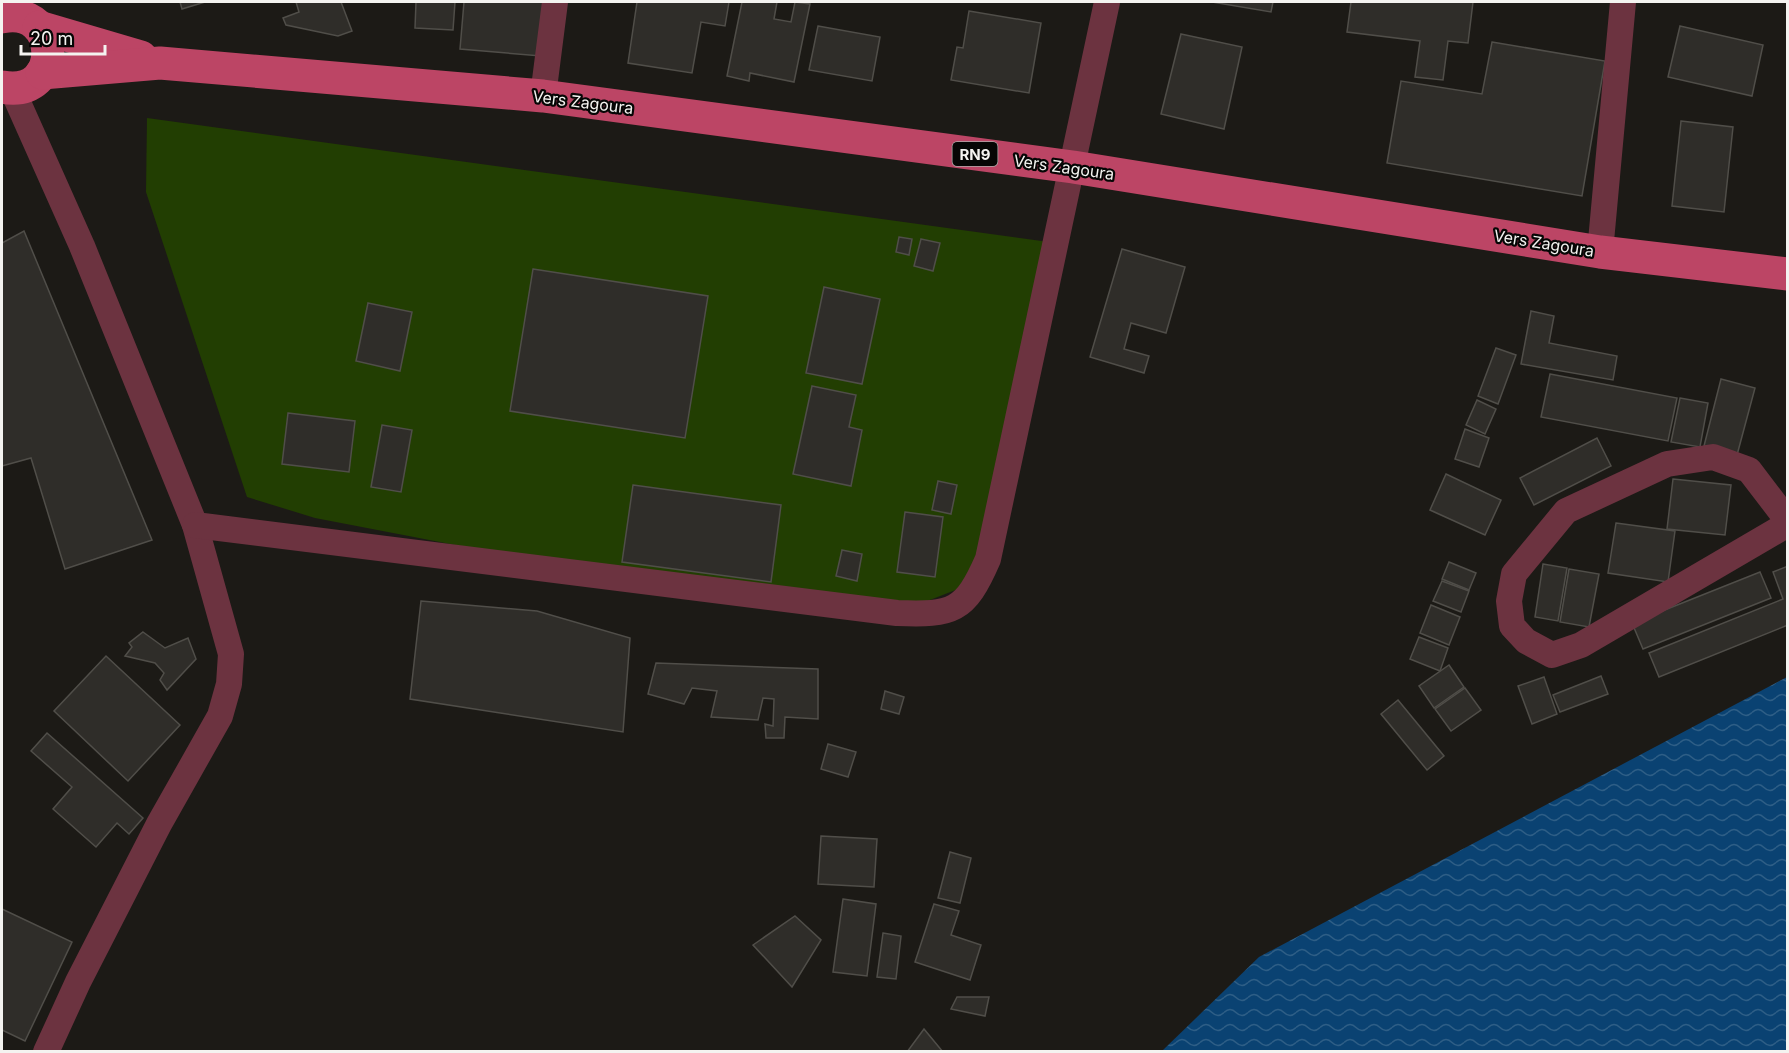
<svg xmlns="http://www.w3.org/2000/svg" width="1789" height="1053" viewBox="0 0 1789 1053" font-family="Inter,sans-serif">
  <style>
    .park { fill: #223e02 }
    .water { fill: url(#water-waves) }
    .building { fill: #2f2d29; stroke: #504e49; stroke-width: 1.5 }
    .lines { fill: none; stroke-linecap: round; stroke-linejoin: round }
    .minor { stroke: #6c3340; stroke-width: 26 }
    .primary { stroke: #bc4565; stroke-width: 33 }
    .labels { text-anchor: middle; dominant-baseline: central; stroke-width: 4.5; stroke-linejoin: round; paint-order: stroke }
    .shield { fill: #060605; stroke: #adacaa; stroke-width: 1.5 }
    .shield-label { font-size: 15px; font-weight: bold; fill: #f4f3f0 }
    .street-label { font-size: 16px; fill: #f4f3f0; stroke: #060605 }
  </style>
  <defs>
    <pattern id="water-waves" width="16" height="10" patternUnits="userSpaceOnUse" patternTransform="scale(1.5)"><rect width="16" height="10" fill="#0a4272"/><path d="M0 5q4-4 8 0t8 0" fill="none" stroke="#2e5e86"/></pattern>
  </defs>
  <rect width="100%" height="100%" fill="#1c1a16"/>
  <path class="park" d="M 147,118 L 1049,242 L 976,582 L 912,607 L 611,575 L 315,518 L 247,497 L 146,192 Z"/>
  <path class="water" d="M 1787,677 L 1787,1051 L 1162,1051 L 1259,957 Z"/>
  <g class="building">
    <path d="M 180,2 L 205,2 L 182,9 Z"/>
    <path d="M 296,2 L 341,2 L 352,31 L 338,36 L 286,25 L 283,18 L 299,12 Z"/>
    <path d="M 416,2 L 455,2 L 453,30 L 415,28 Z"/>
    <path d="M 464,2 L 545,2 L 541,56 L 460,49 Z"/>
    <path d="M 637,2 L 729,2 L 725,26 L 701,22 L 692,73 L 628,63 Z"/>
    <path d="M 742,2 L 777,2 L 774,19 L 791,22 L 795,2 L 810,4 L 794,82 L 750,73 L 749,81 L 727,76 Z"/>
    <path d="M 1212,2 L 1273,2 L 1271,12 Z"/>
    <path d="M 1351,2 L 1473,2 L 1468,43 L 1448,41 L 1443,80 L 1415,77 L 1420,41 L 1347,32 Z"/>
    <path d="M 969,11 L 1041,23 L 1029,93 L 951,80 L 957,47 L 963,48 Z"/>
    <path d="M 818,26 L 880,37 L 872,81 L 809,70 Z"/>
    <path d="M 1680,26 L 1763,45 L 1752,96 L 1668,77 Z"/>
    <path d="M 1181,34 L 1242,47 L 1224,129 L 1161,114 Z"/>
    <path d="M 1492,42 L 1605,61 L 1582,196 L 1387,163 L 1401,81 L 1482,94 Z"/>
    <path d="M 1681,121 L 1733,127 L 1724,212 L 1672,206 Z"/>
    <path d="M 24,231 L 152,540 L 65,569 L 31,458 L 2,466 L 2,243 Z"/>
    <path d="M 899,237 L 912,239 L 909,255 L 896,252 Z"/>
    <path d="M 921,239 L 940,243 L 933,271 L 914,266 Z"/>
    <path d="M 1122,249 L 1185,267 L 1166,333 L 1131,323 L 1124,349 L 1149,356 L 1144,373 L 1090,357 Z"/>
    <path d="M 533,269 L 708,296 L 685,438 L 510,411 Z"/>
    <path d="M 824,287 L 880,299 L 862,384 L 806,373 Z"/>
    <path d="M 368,303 L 412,312 L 400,371 L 356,361 Z"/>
    <path d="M 1531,311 L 1554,316 L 1549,343 L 1617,356 L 1613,380 L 1521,364 Z"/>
    <path d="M 1496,348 L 1516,355 L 1498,404 L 1478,396 Z"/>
    <path d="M 1550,374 L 1677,398 L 1668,441 L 1541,417 Z"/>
    <path d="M 1721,379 L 1755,388 L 1737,455 L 1704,446 Z"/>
    <path d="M 812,386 L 856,395 L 849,427 L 862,430 L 851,486 L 793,474 Z"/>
    <path d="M 1680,398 L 1708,403 L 1700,447 L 1671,442 Z"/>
    <path d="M 1477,400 L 1496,409 L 1485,434 L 1466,425 Z"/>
    <path d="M 288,413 L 355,421 L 349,472 L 282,464 Z"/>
    <path d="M 382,425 L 412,430 L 401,492 L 371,487 Z"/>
    <path d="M 1465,429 L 1489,438 L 1479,467 L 1455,459 Z"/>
    <path d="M 1597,438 L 1611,466 L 1534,505 L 1520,478 Z"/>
    <path d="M 1446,474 L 1501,500 L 1485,535 L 1430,510 Z"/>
    <path d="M 1673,479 L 1731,485 L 1725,535 L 1667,529 Z"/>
    <path d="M 938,481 L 957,485 L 951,514 L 932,510 Z"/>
    <path d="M 633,485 L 781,505 L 771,582 L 622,562 Z"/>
    <path d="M 905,512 L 943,517 L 935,577 L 897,572 Z"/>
    <path d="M 1616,523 L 1675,531 L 1668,582 L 1608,573 Z"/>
    <path d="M 842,550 L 862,554 L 857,581 L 836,576 Z"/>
    <path d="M 1449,562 L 1476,573 L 1469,590 L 1442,579 Z"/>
    <path d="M 1543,564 L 1567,568 L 1558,621 L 1535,617 Z"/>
    <path d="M 1788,566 L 1788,625 L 1659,677 L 1649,653 L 1783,599 L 1773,572 Z"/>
    <path d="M 1569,569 L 1599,574 L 1589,627 L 1560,622 Z"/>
    <path d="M 1760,572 L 1771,598 L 1643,649 L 1632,623 Z"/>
    <path d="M 1442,581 L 1469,591 L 1461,612 L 1433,601 Z"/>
    <path d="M 421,601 L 537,611 L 630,638 L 623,732 L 410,699 Z"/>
    <path d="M 1431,605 L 1460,617 L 1449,645 L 1420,633 Z"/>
    <path d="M 143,632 L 165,648 L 188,638 L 196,659 L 167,690 L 160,680 L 164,673 L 155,663 L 125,656 L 132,647 L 129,643 Z"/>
    <path d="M 1419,637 L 1448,648 L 1440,671 L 1410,659 Z"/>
    <path d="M 106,656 L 180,725 L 128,781 L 54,711 Z"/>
    <path d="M 656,663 L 818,669 L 818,719 L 785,717 L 784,738 L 766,738 L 765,724 L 773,726 L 774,699 L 763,698 L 758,720 L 711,717 L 717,691 L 692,688 L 684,704 L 648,694 Z"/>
    <path d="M 1449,665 L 1464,687 L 1434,708 L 1419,686 Z"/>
    <path d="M 1601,676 L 1608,694 L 1560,712 L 1553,695 Z"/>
    <path d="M 1544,677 L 1557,714 L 1532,724 L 1518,686 Z"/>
    <path d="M 1465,688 L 1481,710 L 1451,731 L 1435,709 Z"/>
    <path d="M 885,691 L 904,697 L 899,714 L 881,709 Z"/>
    <path d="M 1398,700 L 1444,756 L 1427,770 L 1381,714 Z"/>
    <path d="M 47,733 L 143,818 L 129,834 L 117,823 L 96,847 L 53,809 L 72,787 L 31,751 Z"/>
    <path d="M 828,744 L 856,752 L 848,777 L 821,769 Z"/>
    <path d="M 821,836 L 877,839 L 874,887 L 818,884 Z"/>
    <path d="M 950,852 L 971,858 L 960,903 L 938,898 Z"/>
    <path d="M 843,899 L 876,904 L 867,976 L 833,972 Z"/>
    <path d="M 934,904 L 959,911 L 951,935 L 981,945 L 970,980 L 915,962 Z"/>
    <path d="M 2,909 L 72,942 L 25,1041 L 2,1030 Z"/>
    <path d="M 795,916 L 821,940 L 792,987 L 753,945 Z"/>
    <path d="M 883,933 L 901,936 L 896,979 L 877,977 Z"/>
    <path d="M 957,997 L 989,997 L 985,1016 L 951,1009 Z"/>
    <path d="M 924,1029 L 943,1052 L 907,1052 Z"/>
  </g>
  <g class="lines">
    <g class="minor">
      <path d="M 12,89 L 82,246 L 195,525 L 231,654 L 229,684 L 220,716 L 159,824 L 78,982 L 46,1052"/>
      <path d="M 543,96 L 555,2"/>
      <path d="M 1600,252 L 1623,2"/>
      <path d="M 1788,521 L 1749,470 L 1713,457 L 1667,464 L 1566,511 L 1514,574 L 1509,601 L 1512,626 L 1526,641 L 1552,655 L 1581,645 L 1788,524"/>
      <path d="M 195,525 L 897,613 C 953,615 965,612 988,559 L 1107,2"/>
    </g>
    <g class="primary">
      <path d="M 2,17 C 61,4 65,99 2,87"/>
      <path d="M 39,27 L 141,57"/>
      <path d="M 42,73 L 160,63 L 543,96 L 1073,167 L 1600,252 L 1788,274"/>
    </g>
  </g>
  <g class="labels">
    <rect class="shield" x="952.5" y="142" width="45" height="24" rx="4.5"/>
    <g class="shield-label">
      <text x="975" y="154">RN9</text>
    </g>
    <g class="street-label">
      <text transform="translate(583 102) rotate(7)">Vers Zagoura</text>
      <text transform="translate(1064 167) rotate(8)">Vers Zagoura</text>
      <text transform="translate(1544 243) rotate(9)">Vers Zagoura</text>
    </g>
  </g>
  <rect width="1789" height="1053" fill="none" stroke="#f4f3f0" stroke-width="6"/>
  <path d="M21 45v9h84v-9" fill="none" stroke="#f4f3f0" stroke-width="3"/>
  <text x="30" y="45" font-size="18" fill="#f4f3f0" stroke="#060605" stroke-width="4.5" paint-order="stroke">20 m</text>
</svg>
